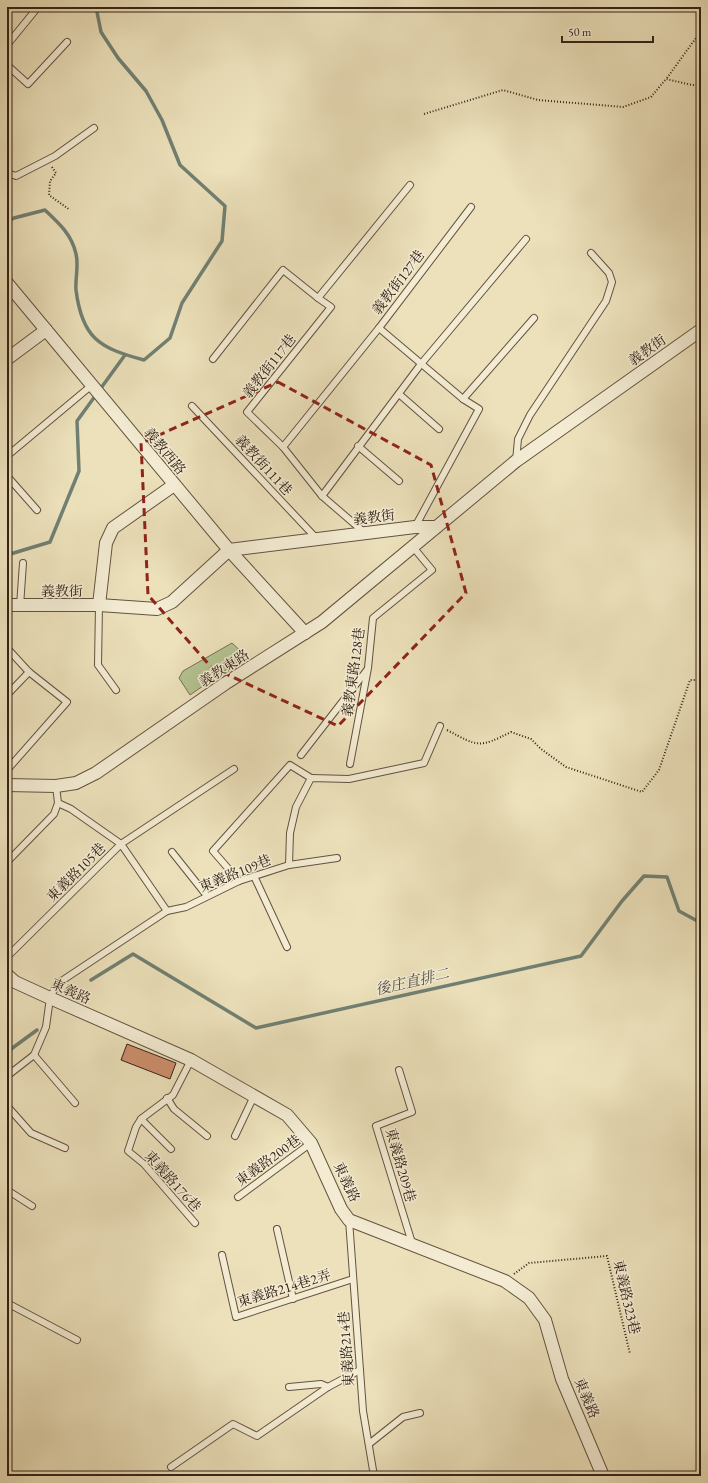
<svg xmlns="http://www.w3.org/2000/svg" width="708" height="1483" viewBox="0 0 708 1483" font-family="'EB Garamond','Noto Serif TC',serif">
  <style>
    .green { fill: #b5c392; stroke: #757254 }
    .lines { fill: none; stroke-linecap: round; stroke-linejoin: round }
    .stream { stroke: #718073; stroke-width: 3.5 }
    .building { fill: #cc8f6c; stroke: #352217 }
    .lane-casing { stroke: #635240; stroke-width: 8 }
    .street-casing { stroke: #635240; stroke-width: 14 }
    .path { stroke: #352217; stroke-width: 2; stroke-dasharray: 1 2; stroke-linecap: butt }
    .lane { stroke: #f3ecd3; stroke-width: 6 }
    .street { stroke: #f3ecd3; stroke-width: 12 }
    .marked { fill: none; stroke: #8f2418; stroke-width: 3; stroke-dasharray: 8 5; stroke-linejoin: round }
    .labels { text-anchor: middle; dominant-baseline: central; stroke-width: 3; stroke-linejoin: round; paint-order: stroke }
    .street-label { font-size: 14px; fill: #352217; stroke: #f3ecd3 }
    .water-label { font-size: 15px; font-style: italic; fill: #535145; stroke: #f3ecd3 }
  </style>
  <rect width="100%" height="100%" fill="#ece1bb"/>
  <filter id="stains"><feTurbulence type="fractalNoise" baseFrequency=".005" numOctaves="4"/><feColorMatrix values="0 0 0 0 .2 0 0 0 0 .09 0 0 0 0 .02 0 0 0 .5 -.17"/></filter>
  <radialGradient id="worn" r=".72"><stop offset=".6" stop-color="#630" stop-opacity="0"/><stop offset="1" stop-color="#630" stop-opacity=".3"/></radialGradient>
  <path class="green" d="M 232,643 L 246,656 L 190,695 L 179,678 L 183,671 Z"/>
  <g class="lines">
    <g class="stream">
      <path d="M 7,222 L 14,218 L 45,210 C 59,223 72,235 76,254 C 79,265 75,279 76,290 C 82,338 99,348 144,360 L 170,338 L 182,303 L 222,241 L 225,206 L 180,165 L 162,120 L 146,91 L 118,58 L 101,32 L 96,7"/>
      <path d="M 7,555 L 50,542 L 79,471 L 77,421 L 125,355"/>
      <path d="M 91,980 L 133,954 L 256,1028 L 581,956 L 622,901 L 644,876 L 667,877 L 679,911 L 701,923"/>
      <path d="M 7,1052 L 37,1030"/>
    </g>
  </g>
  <path class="building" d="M 127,1044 L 176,1063 L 170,1079 L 121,1060 Z"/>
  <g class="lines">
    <g class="lane-casing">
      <g id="lane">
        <path d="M 7,45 L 38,7"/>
        <path d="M 7,65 L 28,84 L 67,42"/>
        <path d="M 7,173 L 16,176 L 55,156 L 94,128"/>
        <path d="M 213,359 L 283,270 L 318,298"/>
        <path d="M 399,394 L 439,429"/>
        <path d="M 463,399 L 534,318"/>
        <path d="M 192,406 L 317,539"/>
        <path d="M 358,446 L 399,481"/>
        <path d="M 283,447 L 247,412 L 331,307 L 318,298 L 410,185"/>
        <path d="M 7,456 L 92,385"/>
        <path d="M 516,461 L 518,439 L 530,415 L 606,301 L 612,282 L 609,273 L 591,253"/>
        <path d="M 7,476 L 37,510"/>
        <path d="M 322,496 L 421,364 L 526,239"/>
        <path d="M 415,527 L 479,409 L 463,399 L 379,328 L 471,207"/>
        <path d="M 365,533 L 322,496 L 283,447 L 379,328"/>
        <path d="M 99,605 L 98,665 L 116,690"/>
        <path d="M 20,606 L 23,563"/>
        <path d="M 7,648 L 29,672 L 67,702 L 7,770"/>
        <path d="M 7,695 L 29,672"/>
        <path d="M 301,755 L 367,670"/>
        <path d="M 350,764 L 368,668 L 373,618 L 432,570 L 413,547"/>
        <path d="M 58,803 L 71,809 L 121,844 L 234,769"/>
        <path d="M 172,852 L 207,896"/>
        <path d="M 7,862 L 54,814 L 58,803 L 56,786"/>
        <path d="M 289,865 L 337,858"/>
        <path d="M 254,876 L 287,947"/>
        <path d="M 239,881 L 213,851 L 290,765 L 311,778"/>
        <path d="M 7,957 L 121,844 L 167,911"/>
        <path d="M 34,1055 L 75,1103"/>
        <path d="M 191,1060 L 173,1095 L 141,1119 L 136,1127 L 128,1151 L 144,1164 L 195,1223"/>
        <path d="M 399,1070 L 412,1112 L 376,1126 L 412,1243"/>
        <path d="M 7,1076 L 34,1055 L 46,1027 L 50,998 L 57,984 L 167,911 L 186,907 L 239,881 L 289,865 L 290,833 L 296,807 L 311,778 L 349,779 L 424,763 L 440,726"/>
        <path d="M 167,1098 L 174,1109 L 207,1136"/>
        <path d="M 7,1106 L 31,1133 L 65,1148"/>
        <path d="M 141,1119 L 171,1149"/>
        <path d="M 235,1136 L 254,1096"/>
        <path d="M 7,1190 L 32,1206"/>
        <path d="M 238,1197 L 311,1143"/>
        <path d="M 349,1220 L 363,1411 L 374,1476"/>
        <path d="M 277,1229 L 293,1299"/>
        <path d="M 222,1255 L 236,1317 L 353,1279"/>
        <path d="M 7,1262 L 8,1262"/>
        <path d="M 7,1303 L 77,1340"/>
        <path d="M 289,1387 L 321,1384 L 328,1387"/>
        <path d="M 369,1444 L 403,1417 L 420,1413"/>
        <path d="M 171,1467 L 233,1424 L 257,1436 L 328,1387 L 360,1370"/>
      </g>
    </g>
    <g class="street-casing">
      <g id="street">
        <path d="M 7,283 L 229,550 L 305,633"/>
        <path d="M 7,359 L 46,330"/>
        <path d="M 7,605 L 99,605 L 157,609 L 172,602 L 229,550 L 415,527 L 436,527"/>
        <path d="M 99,605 L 106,543 L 113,528 L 174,485"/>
        <path d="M 7,785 L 56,786 L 76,783 L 96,773 L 226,683 L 322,622 L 516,461 L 701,330"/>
        <path d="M 7,975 L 15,982 L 50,998 L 191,1060 L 287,1115 L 311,1143 L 341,1209 L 349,1220 L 505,1281 L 529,1298 L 545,1320 L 562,1379 L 603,1476"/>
      </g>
    </g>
    <g class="path">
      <path d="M 667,78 L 701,31"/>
      <path d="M 424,114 L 503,90 L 538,100 L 623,107 L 651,97 L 666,79 L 692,85 L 701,85"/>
      <path d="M 52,167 L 56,173 L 50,181 L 49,195 L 70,210"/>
      <path d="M 447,730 C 479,747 479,748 511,732 L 531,739 L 541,749 L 566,767 L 642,792 L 659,770 L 690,680 L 701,680"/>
      <path d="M 514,1274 L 529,1263 L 607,1256 L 630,1354"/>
      <path d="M 614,1473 L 629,1476"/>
    </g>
    <use href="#lane" class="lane"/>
    <use href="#street" class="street"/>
  </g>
  <path class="marked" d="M 278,382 L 431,465 L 466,593 L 338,726 L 211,667 L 148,595 L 141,443 Z"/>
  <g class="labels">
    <g class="street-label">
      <text transform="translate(398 282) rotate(-53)">義教街127巷</text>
      <text transform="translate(647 350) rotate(-35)">義教街</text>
      <text transform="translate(269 366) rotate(-52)">義教街117巷</text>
      <text transform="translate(165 451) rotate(50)">義教西路</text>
      <text transform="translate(264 465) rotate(47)">義教街111巷</text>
      <text transform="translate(374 517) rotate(-7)">義教街</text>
      <text transform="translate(62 591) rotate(-1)">義教街</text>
      <text transform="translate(224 668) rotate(-33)">義教東路</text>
      <text transform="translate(353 672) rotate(-82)">義教東路128巷</text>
      <text transform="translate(76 872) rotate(-45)">東義路105巷</text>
      <text transform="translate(235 873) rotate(-22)">東義路109巷</text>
      <text transform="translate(71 991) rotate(24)">東義路</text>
      <text transform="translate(268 1160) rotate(-36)">東義路200巷</text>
      <text transform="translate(401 1165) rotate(74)">東義路209巷</text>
      <text transform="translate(173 1181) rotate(48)">東義路176巷</text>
      <text transform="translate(347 1182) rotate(65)">東義路</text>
      <text transform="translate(284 1288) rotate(-17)">東義路214巷2弄</text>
      <text transform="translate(627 1297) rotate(77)">東義路323巷</text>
      <text transform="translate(346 1349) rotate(-94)">東義路214巷</text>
      <text transform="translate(587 1398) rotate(67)">東義路</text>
    </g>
    <g class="water-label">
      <text transform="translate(412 981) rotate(-13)">後庄直排二</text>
    </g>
  </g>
  <rect width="708" height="1483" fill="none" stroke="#ece1bb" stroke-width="24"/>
  <rect x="8" y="8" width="692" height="1467" fill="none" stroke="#352217" stroke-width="2"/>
  <rect x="12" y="12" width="684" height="1459" fill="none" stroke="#352217"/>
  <path d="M562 36v6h91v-6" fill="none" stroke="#352217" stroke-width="2"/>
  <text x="568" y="36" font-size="12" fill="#352217" stroke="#f3ecd3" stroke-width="3" paint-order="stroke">50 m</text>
  <rect width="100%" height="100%" filter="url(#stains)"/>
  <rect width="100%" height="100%" fill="url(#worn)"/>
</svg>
